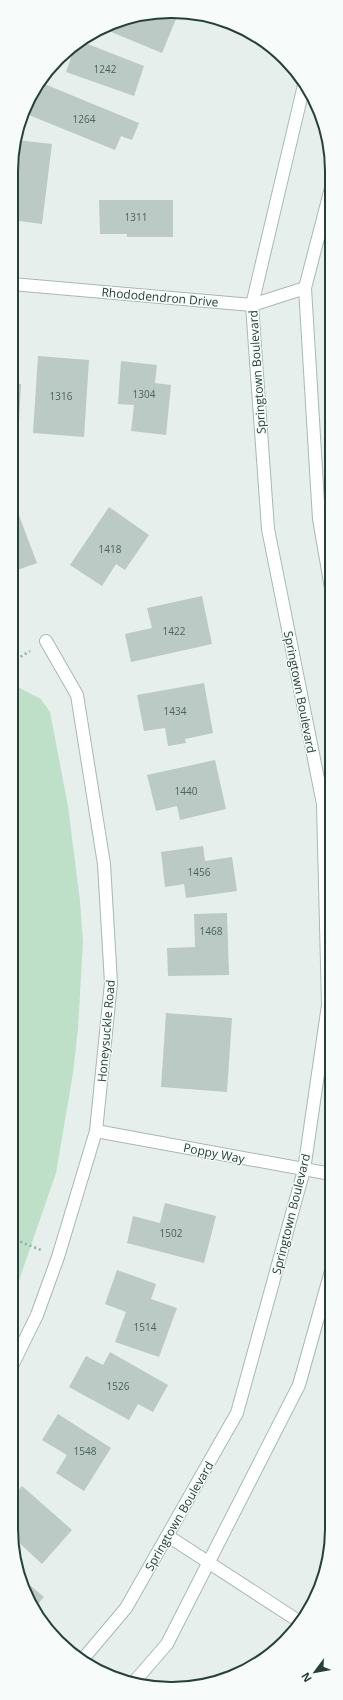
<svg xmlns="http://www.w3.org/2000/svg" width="343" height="1700" viewBox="0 0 343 1700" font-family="'Open Sans',sans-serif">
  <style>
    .green { fill: #bfe0c8 }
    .building { fill: #bbcac4 }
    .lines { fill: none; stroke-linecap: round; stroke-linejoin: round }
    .lane-casing { stroke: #a8b8b2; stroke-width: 14 }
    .street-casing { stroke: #a8b8b2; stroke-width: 14 }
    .secondary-casing { stroke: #a4bbb3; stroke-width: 14 }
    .path { stroke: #86b3a5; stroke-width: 2.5; stroke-dasharray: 2 3; stroke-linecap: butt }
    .lane { stroke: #fff; stroke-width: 12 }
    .street { stroke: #fff; stroke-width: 12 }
    .secondary { stroke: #fff; stroke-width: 12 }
    .labels { text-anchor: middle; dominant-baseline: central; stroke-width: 3; stroke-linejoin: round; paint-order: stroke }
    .number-label { font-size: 10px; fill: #4a645c }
    .street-label { font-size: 12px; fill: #24423a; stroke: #f7fbf9 }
    .rim { fill: none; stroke: #24423a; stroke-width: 2 }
  </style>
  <rect width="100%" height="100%" fill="#e6efeb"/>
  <path class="green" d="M 12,680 L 18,687 L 41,699 L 50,712 L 68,806 L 80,901 L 83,942 L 78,1029 L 73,1073 L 56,1173 L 15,1292 L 11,1291 Z"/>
  <g class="building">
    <path d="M 164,14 L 176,19 L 162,53 L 104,29 L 130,17 Z"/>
    <path d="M 80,41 L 144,66 L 134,96 L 66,72 L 76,43 Z"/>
    <path d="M 42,83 L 139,123 L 132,140 L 121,136 L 115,150 L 29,115 Z"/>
    <path d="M 17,140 L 52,144 L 42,224 L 12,220 L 12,179 Z"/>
    <path d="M 99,200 L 173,200 L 173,237 L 127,237 L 127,234 L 100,234 Z"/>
    <path d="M 38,356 L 89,360 L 84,437 L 33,433 Z"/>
    <path d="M 121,361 L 157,365 L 155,383 L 171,385 L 166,435 L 131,431 L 134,405 L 118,404 Z"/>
    <path d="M 12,383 L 21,384 L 19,421 L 12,420 Z"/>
    <path d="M 12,497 L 37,563 L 12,572 Z"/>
    <path d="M 109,507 L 149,535 L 125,570 L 116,564 L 102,586 L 70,565 Z"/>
    <path d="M 202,596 L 212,644 L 131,662 L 125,634 L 152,628 L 147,608 Z"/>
    <path d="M 204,683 L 213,733 L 185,739 L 186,743 L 168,746 L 165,728 L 144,731 L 137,695 Z"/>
    <path d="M 215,760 L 226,809 L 180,820 L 177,806 L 156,811 L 147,775 Z"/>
    <path d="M 203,846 L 205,861 L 232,857 L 237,891 L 186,898 L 184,884 L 165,887 L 161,852 Z"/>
    <path d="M 227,913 L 229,975 L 168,976 L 167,948 L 195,947 L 194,914 Z"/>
    <path d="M 166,1013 L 232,1018 L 227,1092 L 161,1087 Z"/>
    <path d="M 165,1203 L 216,1216 L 204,1263 L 127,1243 L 133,1216 L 160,1223 Z"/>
    <path d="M 117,1270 L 156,1284 L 151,1299 L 177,1308 L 159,1357 L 115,1342 L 126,1312 L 105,1304 Z"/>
    <path d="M 110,1352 L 168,1385 L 153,1412 L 138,1404 L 129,1420 L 69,1387 L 86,1356 L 103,1365 Z"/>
    <path d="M 58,1414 L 111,1448 L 84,1491 L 56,1473 L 67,1455 L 42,1440 Z"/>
    <path d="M 22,1486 L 72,1530 L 42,1564 L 13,1537 L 11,1528 L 11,1498 Z"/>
    <path d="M 21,1578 L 44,1597 L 35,1607 L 23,1590 Z"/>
  </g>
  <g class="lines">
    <g class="lane-casing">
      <path id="lane" d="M 168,1536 L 300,1622"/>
    </g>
    <g class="street-casing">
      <g id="street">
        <path d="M 12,284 L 252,305 L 305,288"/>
        <path d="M 96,1131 L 331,1174"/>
        <path d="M 11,1368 L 37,1315 L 58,1257 L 96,1131 L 111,983 L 104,864 L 77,695 L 46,641"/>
      </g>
    </g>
    <g class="secondary-casing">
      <g id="secondary">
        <path d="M 331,588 L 319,519 L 305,288 L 332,184"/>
        <path d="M 83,1659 L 126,1608 L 237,1413 L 304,1170 L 328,1005 L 323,804 L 268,529 L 252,305 L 304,85"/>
        <path d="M 134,1682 L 167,1644 L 299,1385 L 331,1271"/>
      </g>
    </g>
    <g class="path">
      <path d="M 12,662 L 30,651"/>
      <path d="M 11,1238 L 41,1250"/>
    </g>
    <use href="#lane" class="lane"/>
    <use href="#street" class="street"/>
    <use href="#secondary" class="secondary"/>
  </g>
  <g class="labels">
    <g class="number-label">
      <text x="105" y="69">1242</text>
      <text x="84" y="119">1264</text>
      <text x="136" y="217">1311</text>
      <text x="144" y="394">1304</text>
      <text x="61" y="396">1316</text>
      <text x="110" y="549">1418</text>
      <text x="174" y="631">1422</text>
      <text x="175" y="711">1434</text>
      <text x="186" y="791">1440</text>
      <text x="199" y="872">1456</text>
      <text x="211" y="931">1468</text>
      <text x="171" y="1233">1502</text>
      <text x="145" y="1327">1514</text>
      <text x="118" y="1386">1526</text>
      <text x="85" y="1451">1548</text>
    </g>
    <g class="street-label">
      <text transform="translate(160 297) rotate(5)">Rhododendron Drive</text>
      <text transform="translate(257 372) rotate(-94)">Springtown Boulevard</text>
      <text transform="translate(300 692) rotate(79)">Springtown Boulevard</text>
      <text transform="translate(106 1031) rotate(-85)">Honeysuckle Road</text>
      <text transform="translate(214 1153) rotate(11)">Poppy Way</text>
      <text transform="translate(291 1214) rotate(-76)">Springtown Boulevard</text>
      <text transform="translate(179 1516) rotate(-60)">Springtown Boulevard</text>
    </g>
  </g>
  <path d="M0 0H343V1700H0ZM171 18H172A153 153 0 0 1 325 171V1529A153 153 0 0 1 172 1682H171A153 153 0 0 1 18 1529V171A153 153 0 0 1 171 18Z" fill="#f7fbf9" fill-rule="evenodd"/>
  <path class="rim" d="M171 18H172A153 153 0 0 1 325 171V1529A153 153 0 0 1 172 1682H171A153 153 0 0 1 18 1529V171A153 153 0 0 1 171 18Z"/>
  <g transform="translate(315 1672) rotate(238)" stroke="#f7fbf9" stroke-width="3" paint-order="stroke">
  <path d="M0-3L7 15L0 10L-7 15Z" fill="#24423a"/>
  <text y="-6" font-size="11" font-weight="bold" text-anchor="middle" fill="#24423a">N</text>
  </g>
</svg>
